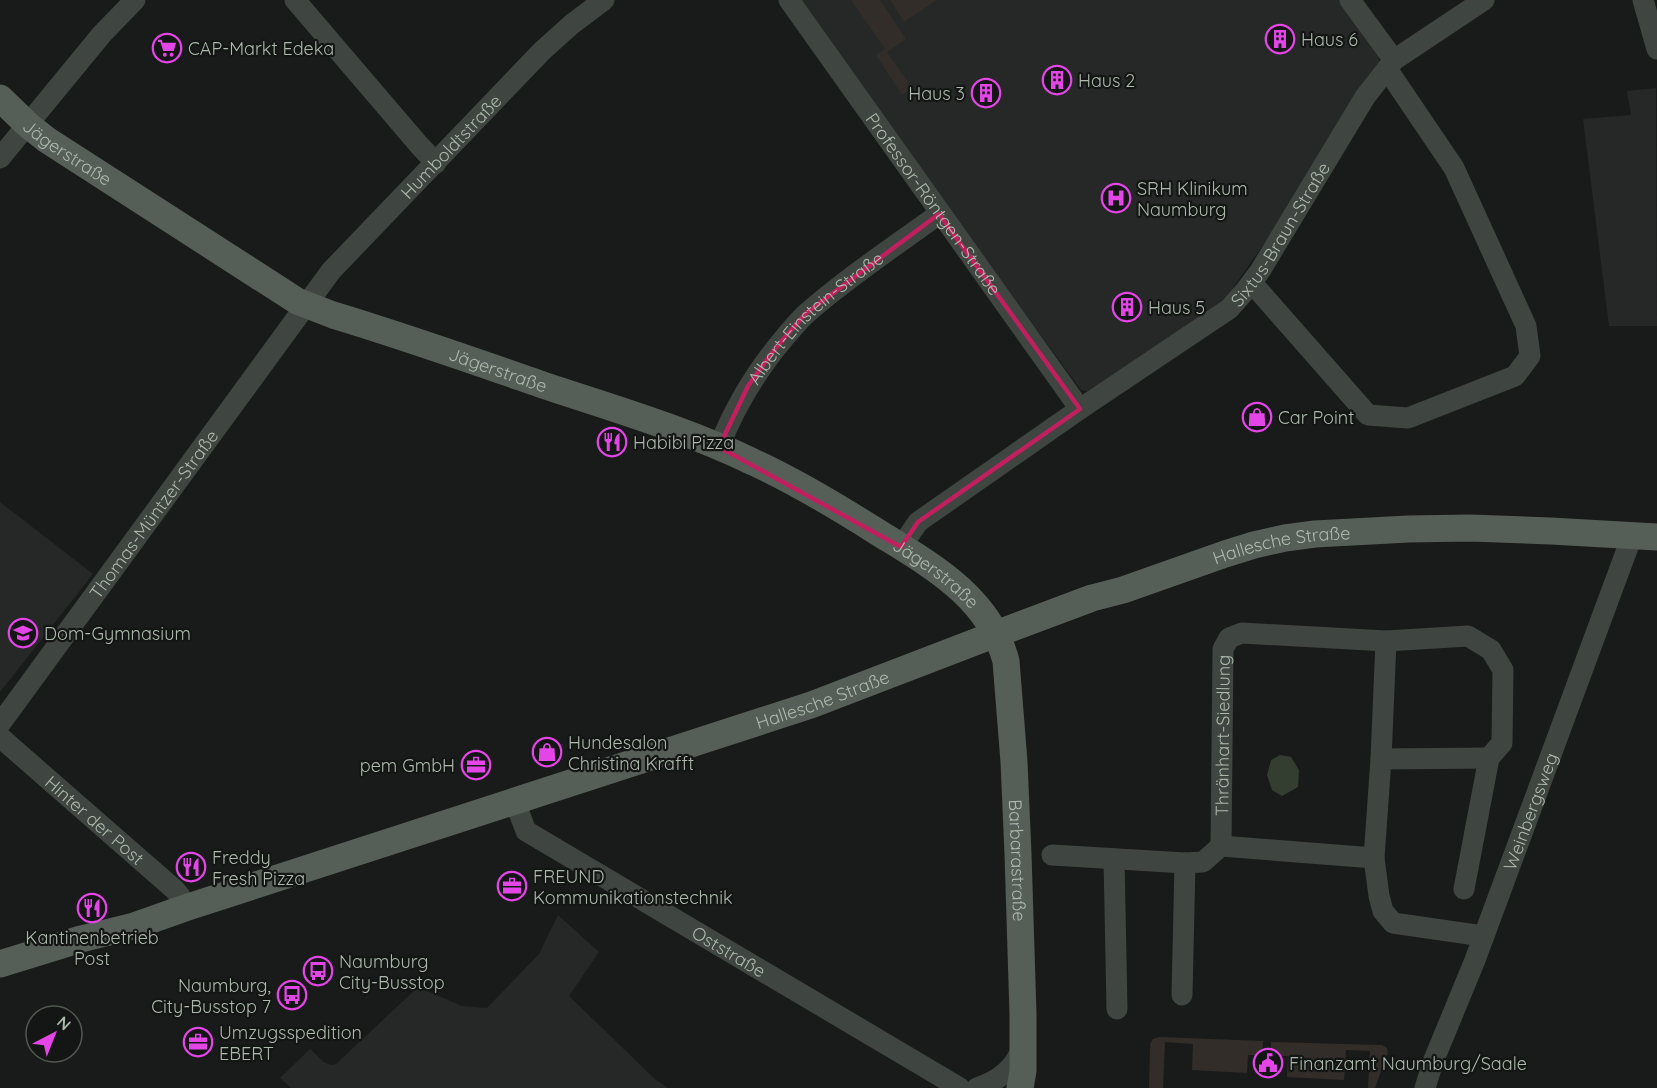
<svg xmlns="http://www.w3.org/2000/svg" width="1657" height="1088" viewBox="0 0 1657 1088" font-family="Quicksand,sans-serif">
  <style>
    .built { fill: #252826 }
    .green { fill: #322d29 }
    .water { fill: #333e30 }
    .lines { fill: none; stroke-linecap: round; stroke-linejoin: round }
    .minor { stroke: #3f4540; stroke-width: 21 }
    .major { stroke: #565f57; stroke-width: 27 }
    .marked { fill: none; stroke: #c1205f; stroke-width: 4.5; stroke-linejoin: round }
    .labels { text-anchor: middle; dominant-baseline: central; stroke-width: 4.5; stroke-linejoin: round; paint-order: stroke }
    .poi-label { font-size: 18px; fill: #acbaac; stroke: #141615; text-anchor: start }
    .street-label { font-size: 18px; fill: #acbaac; stroke: #141615 }
  </style>
  <rect width="100%" height="100%" fill="#191b1a"/>
  <g class="built">
    <path d="M 799,0 L 1343,0 L 1379,51 L 1379,66 L 1279,222 L 1231,291 L 1217,306 L 1091,392 L 1081,390 L 942,200 Z"/>
    <path d="M 1656,88 L 1657,326 L 1609,326 L 1583,119 L 1631,115 L 1627,91 Z"/>
    <path d="M 0,502 L 93,574 L 0,692 Z"/>
    <path d="M 558,915 L 599,952 L 569,996 L 655,1079 L 668,1088 L 291,1088 L 280,1078 L 310,1049 L 325,1063 L 332,1065 L 337,1063 L 418,987 L 462,1006 L 487,1008 L 539,954 Z"/>
  </g>
  <g class="green">
    <path d="M 851,0 L 880,0 L 906,39 L 887,52 L 912,88 L 902,95 L 876,55 L 885,49 Z"/>
    <path d="M 890,0 L 937,0 L 904,22 Z"/>
    <path d="M 1159,1037 L 1263,1041 L 1262,1055 L 1248,1055 L 1247,1073 L 1192,1070 L 1193,1044 L 1165,1042 L 1163,1088 L 1149,1088 L 1150,1044 L 1153,1039 Z"/>
    <path d="M 1271,1042 L 1382,1045 L 1387,1048 L 1388,1052 L 1375,1088 L 1368,1088 L 1370,1051 L 1346,1050 L 1344,1080 L 1287,1077 L 1288,1056 L 1271,1056 Z"/>
  </g>
  <path class="water" d="M 1280,755 L 1291,757 L 1299,770 L 1298,787 L 1282,796 L 1272,790 L 1267,775 L 1271,760 Z"/>
  <g class="lines">
    <g class="minor">
      <path d="M 295,0 L 419,145 L 436,163"/>
      <path id="s1" d="M 789,0 L 1080,409"/>
      <path d="M 1350,0 L 1394,60"/>
      <path d="M 1643,0 L 1657,49"/>
      <path d="M 0,158 L 102,34 L 135,0"/>
      <path d="M 1252,283 L 1368,415 L 1408,418 L 1515,376 L 1530,356 L 1526,326 L 1454,168 L 1387,69"/>
      <path id="s2" d="M 719,447 C 735,406 757,370 785,337 C 792,329 799,320 807,313 C 848,277 895,246 939,214"/>
      <path id="s3" d="M 901,547 L 918,522 L 1080,409 L 1229,309 L 1245,291 L 1260,271 L 1365,97 L 1394,60 L 1484,0"/>
      <path id="s4" d="M 0,724 L 331,271 L 542,51 L 572,24 L 604,0"/>
      <path id="s5" d="M 0,737 L 175,890 L 180,896 L 185,908"/>
      <path d="M 1381,759 L 1386,641"/>
      <path id="s6" d="M 515,802 L 526,831 L 960,1088"/>
      <path d="M 1221,846 L 1374,858 L 1381,759 L 1489,758"/>
      <path id="s7" d="M 1052,855 L 1185,863 L 1203,862 L 1221,846 L 1223,649 L 1229,638 L 1242,633 L 1386,641 L 1468,636 L 1491,650 L 1503,670 L 1502,743 L 1489,758 L 1464,889"/>
      <path d="M 1374,858 L 1379,896 L 1383,911 L 1393,923 L 1483,936"/>
      <path d="M 1114,859 L 1117,1009"/>
      <path d="M 1182,995 L 1185,863"/>
      <path d="M 977,1088 C 1000,1080 1014,1069 1023,1046"/>
      <path id="s8" d="M 1425,1088 L 1433,1062 L 1475,960 L 1632,536"/>
    </g>
    <g class="major">
      <path id="s9" d="M 0,98 L 28,125 L 47,140 L 297,301 L 333,315 C 403,336 471,360 540,384 C 611,408 685,429 753,462 C 797,482 838,507 879,533 C 932,566 989,597 1006,661 L 1014,762 L 1018,854 L 1023,1014 L 1023,1071 L 1020,1088"/>
      <path id="s10" d="M 0,964 L 81,939 L 134,926 L 185,908 L 811,705 L 996,634 L 1092,598 L 1123,590 L 1225,554 L 1254,545 L 1285,538 L 1315,534 L 1408,529 L 1470,528 L 1551,531 L 1657,537"/>
    </g>
  </g>
  <path class="marked" d="M 939,214 L 1080,409 L 918,522 L 901,547 L 719,447 L 748,386 L 774,350 L 805,314 Z"/>
  <defs>
    <g id="building-ring" transform="scale(1.5)"><circle r="9.5" fill="#141615" stroke="#e445e7" stroke-width="1.5"/><path d="M-4-6H4V6H1V3H-1V6H-4ZM-2.5-4.3h1.7v1.8h-1.7ZM.8-4.3h1.7v1.8H.8ZM-2.5-1h1.7V.8h-1.7ZM.8-1h1.7V.8H.8Z" fill="#e445e7"/></g>
    <g id="supermarket-ring" transform="scale(1.5)"><circle r="9.5" fill="#141615" stroke="#e445e7" stroke-width="1.5"/><path d="M-6-5.5h2.5l.6 2H6L4.5 2H-2.5L-4.4-4H-6ZM-1.5 3.2a1.3 1.3 0 1 0 .1 0ZM3 3.2a1.3 1.3 0 1 0 .1 0Z" fill="#e445e7"/></g>
    <g id="hospital-ring" transform="scale(1.5)"><circle r="9.5" fill="#141615" stroke="#e445e7" stroke-width="1.5"/><path d="M-5-5h3v3.5h4V-5h3V5h-3V1.5h-4V5h-3Z" fill="#e445e7"/></g>
    <g id="shop-ring" transform="scale(1.5)"><circle r="9.5" fill="#141615" stroke="#e445e7" stroke-width="1.5"/><path d="M-5-2.5h2.3a2.7 3.5 0 0 1 5.4 0H5L5.5 6h-11ZM-1.5-2.5h3a1.5 2.3 0 0 0-3 0Z" fill="#e445e7"/></g>
    <g id="restaurant-ring" transform="scale(1.5)"><circle r="9.5" fill="#141615" stroke="#e445e7" stroke-width="1.5"/><path d="M-5-6h1v4h1v-4h1v4h1v-4h1v5L-1.5 .5V6h-2V.5L-5-1ZM5-6V6H3V1.5H1.5Q1.5-4 5-6Z" fill="#e445e7"/></g>
    <g id="school-ring" transform="scale(1.5)"><circle r="9.5" fill="#141615" stroke="#e445e7" stroke-width="1.5"/><path d="M0-5L7-2L0 1L-7-2ZM-4 1L0 2.5L4 1V4Q0 6-4 4Z" fill="#e445e7"/></g>
    <g id="office-ring" transform="scale(1.5)"><circle r="9.5" fill="#141615" stroke="#e445e7" stroke-width="1.5"/><path d="M-6-3h4V-5.5h4V-3h4V5H-6ZM-1-4.5V-3h2v-1.5ZM-6 0V1H6V0Z" fill="#e445e7"/></g>
    <g id="bus-ring" transform="scale(1.5)"><circle r="9.5" fill="#141615" stroke="#e445e7" stroke-width="1.5"/><path d="M-5-6H5V4H4V6H2V4H-2V6H-4V4H-5ZM-3.5-4V0h7V-4ZM-3.5 1.2v1.5H-2V1.2ZM2 1.2v1.5H3.5V1.2Z" fill="#e445e7"/></g>
    <g id="civic-ring" transform="scale(1.5)"><circle r="9.5" fill="#141615" stroke="#e445e7" stroke-width="1.5"/><path d="M-.6-6.5H3V-4.5H.6V-3L4-1V1h2V6H-6V1h2V-1L-.6-3ZM-1.2 2.5V6h2.4V2.5Z" fill="#e445e7"/></g>
  </defs>
  <g fill-rule="evenodd">
    <use href="#building-ring" x="1280" y="39"/>
    <use href="#supermarket-ring" x="167" y="48"/>
    <use href="#building-ring" x="1057" y="80"/>
    <use href="#building-ring" x="986" y="93"/>
    <use href="#hospital-ring" x="1116" y="198"/>
    <use href="#building-ring" x="1127" y="307"/>
    <use href="#shop-ring" x="1257" y="417"/>
    <use href="#restaurant-ring" x="612" y="442"/>
    <use href="#school-ring" x="23" y="633"/>
    <use href="#shop-ring" x="547" y="752"/>
    <use href="#office-ring" x="476" y="765"/>
    <use href="#restaurant-ring" x="191" y="867"/>
    <use href="#office-ring" x="512" y="886"/>
    <use href="#restaurant-ring" x="92" y="908"/>
    <use href="#bus-ring" x="318" y="971"/>
    <use href="#bus-ring" x="292" y="995"/>
    <use href="#office-ring" x="198" y="1042"/>
    <use href="#civic-ring" x="1268" y="1063"/>
  </g>
  <g class="labels">
    <g class="poi-label">
      <text x="1301" y="39">Haus 6</text>
      <text x="188" y="48">CAP-Markt Edeka</text>
      <text x="1078" y="80">Haus 2</text>
      <text x="965" y="93" text-anchor="end">Haus 3</text>
      <text x="1137" y="188">SRH Klinikum<tspan x="1137" dy="21">Naumburg</tspan></text>
      <text x="1148" y="307">Haus 5</text>
      <text x="1278" y="417">Car Point</text>
      <text x="633" y="442">Habibi Pizza</text>
      <text x="44" y="633">Dom-Gymnasium</text>
      <text x="568" y="742">Hundesalon<tspan x="568" dy="21">Christina Krafft</tspan></text>
      <text x="455" y="765" text-anchor="end">pem GmbH</text>
      <text x="212" y="857">Freddy<tspan x="212" dy="21">Fresh Pizza</tspan></text>
      <text x="533" y="876">FREUND<tspan x="533" dy="21">Kommunikationstechnik</tspan></text>
      <text x="92" y="937" text-anchor="middle">Kantinenbetrieb<tspan x="92" dy="21">Post</tspan></text>
      <text x="339" y="961">Naumburg<tspan x="339" dy="21">City-Busstop</tspan></text>
      <text x="271" y="985" text-anchor="end">Naumburg,<tspan x="271" dy="21">City-Busstop 7</tspan></text>
      <text x="219" y="1032">Umzugsspedition<tspan x="219" dy="21">EBERT</tspan></text>
      <text x="1289" y="1063">Finanzamt Naumburg/Saale</text>
    </g>
    <g class="street-label">
      <text stroke="none"><textPath href="#s4" startOffset="734">Humboldtstraße</textPath></text>
      <text stroke="none"><textPath href="#s9" startOffset="87">Jägerstraße</textPath></text>
      <text stroke="none"><textPath href="#s1" startOffset="250">Professor-Röntgen-Straße</textPath></text>
      <text stroke="none"><textPath href="#s3" startOffset="498">Sixtus-Braun-Straße</textPath></text>
      <text stroke="none"><textPath href="#s2" startOffset="164">Albert-Einstein-Straße</textPath></text>
      <text stroke="none"><textPath href="#s9" startOffset="573">Jägerstraße</textPath></text>
      <text stroke="none"><textPath href="#s4" startOffset="260">Thomas-Müntzer-Straße</textPath></text>
      <text stroke="none"><textPath href="#s10" startOffset="1350">Hallesche Straße</textPath></text>
      <text stroke="none"><textPath href="#s9" startOffset="1059">Jägerstraße</textPath></text>
      <text stroke="none"><textPath href="#s10" startOffset="864">Hallesche Straße</textPath></text>
      <text stroke="none"><textPath href="#s7" startOffset="286">Thränhart-Siedlung</textPath></text>
      <text stroke="none"><textPath href="#s8" startOffset="296">Weinbergsweg</textPath></text>
      <text stroke="none"><textPath href="#s5" startOffset="126">Hinter der Post</textPath></text>
      <text stroke="none"><textPath href="#s9" startOffset="1374">Barbarastraße</textPath></text>
      <text stroke="none"><textPath href="#s6" startOffset="267">Oststraße</textPath></text>
    </g>
  </g>
  <g transform="translate(54 1034) rotate(42)"><circle r="28" fill="#141615" stroke="#515851" stroke-width="1.5"/>
  <path d="M0-4.5L10 22L0 15L-10 22Z" fill="#e445e7"/>
  <text y="-9" font-size="16" font-weight="bold" text-anchor="middle" fill="#acbaac">N</text>
  </g>
</svg>
